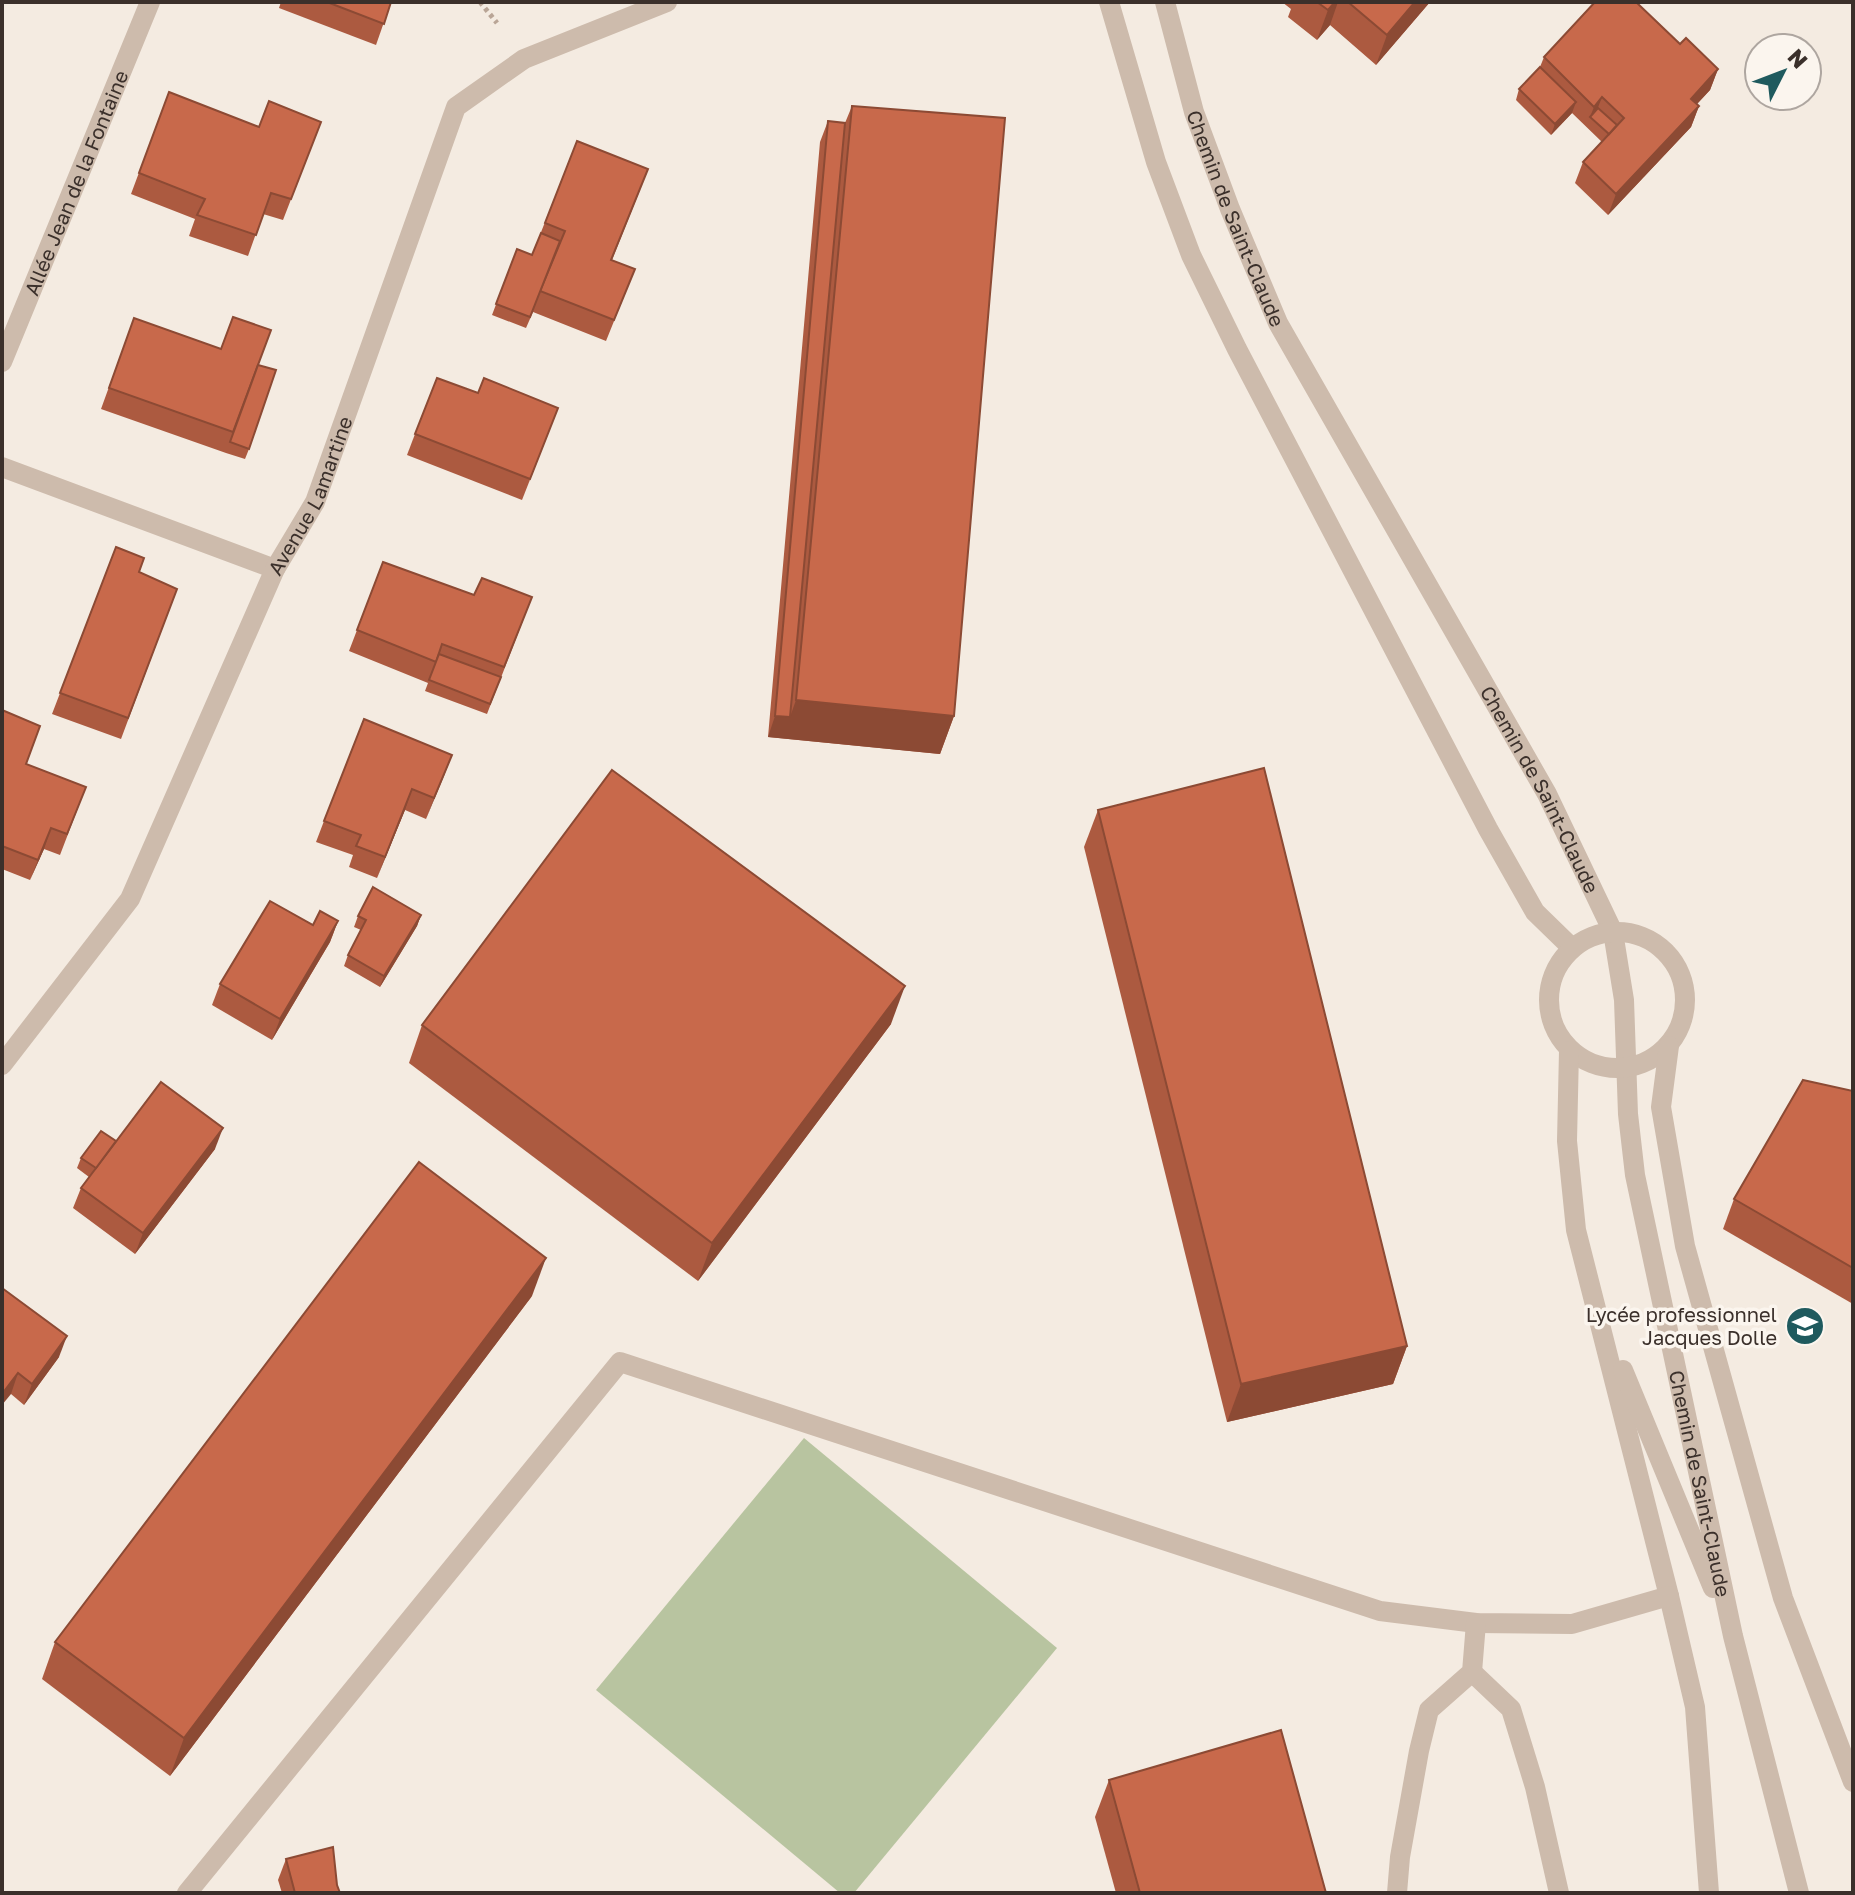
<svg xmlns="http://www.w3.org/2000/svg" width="1855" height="1895" viewBox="0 0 1855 1895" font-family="'Golos Text',sans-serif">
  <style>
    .green { fill: #b8c4a0 }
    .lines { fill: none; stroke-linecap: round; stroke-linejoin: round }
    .path { stroke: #b9a596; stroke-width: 5; stroke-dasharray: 4 4; stroke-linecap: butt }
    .minor { stroke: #cdbbac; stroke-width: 20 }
    .wall { fill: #ac5a40 }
    .shaded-wall { fill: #8c4a34 }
    .building { fill: #c8694b; stroke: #8c4a34; stroke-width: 2 }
    .labels { text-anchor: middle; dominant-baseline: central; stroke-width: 7; stroke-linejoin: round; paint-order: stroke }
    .street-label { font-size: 20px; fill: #3b302b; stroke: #fbf5ee }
    .poi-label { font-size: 20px; fill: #3b302b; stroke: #fbf5ee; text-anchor: end }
  </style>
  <rect width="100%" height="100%" fill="#f4ebe1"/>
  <path class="green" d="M 804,1438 L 1057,1648 L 854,1893 L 840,1893 L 596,1690 Z"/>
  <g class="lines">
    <path class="path" d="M 480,2 L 497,23"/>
    <g class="minor">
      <path d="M 1109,2 L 1156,162 L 1191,255 L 1237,349 L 1488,829 L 1535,912 L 1572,948"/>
      <path id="s1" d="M 1165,2 L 1194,112 L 1230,209 L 1278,323 L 1547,794 L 1613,932 L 1624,1000 L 1628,1114 L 1635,1175 L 1733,1636 L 1799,1893"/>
      <path id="s2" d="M 2,362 L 150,2"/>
      <path d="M 2,467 L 275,569"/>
      <circle cx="1617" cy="1000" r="68"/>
      <path d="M 1669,1046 L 1661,1107 L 1685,1246 L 1783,1598 L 1853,1782"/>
      <path d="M 1569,1051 L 1567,1141 L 1576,1230 L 1669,1596 L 1695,1707 L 1709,1893"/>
      <path id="s3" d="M 2,1065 L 130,899 L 275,569 L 315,502 L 456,107 L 524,59 L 667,2"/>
      <path d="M 1623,1370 L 1713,1588"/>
      <path d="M 1472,1672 L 1511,1709 L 1535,1787 L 1559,1893"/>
      <path d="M 187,1893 L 620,1362 L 1380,1611 L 1476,1623 L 1572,1624 L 1669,1596"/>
      <path d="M 1397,1893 L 1400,1857 L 1419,1751 L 1429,1710 L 1472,1672 L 1476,1623"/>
    </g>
  </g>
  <g class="wall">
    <path d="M 281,2 L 391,2 L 376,45 L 279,8 Z"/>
    <path d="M 1282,2 L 1430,2 L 1376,65 L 1330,25 L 1317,40 L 1288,17 L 1291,9 Z"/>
    <path d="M 1680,44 L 1718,69 L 1710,90 L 1697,104 L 1699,106 L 1691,127 L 1608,215 L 1575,183 L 1583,162 L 1602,142 L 1572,113 L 1551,135 L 1516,100 L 1519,89 L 1540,67 L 1544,57 Z"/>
    <path d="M 169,92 L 259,127 L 321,122 L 283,220 L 263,214 L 248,256 L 189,236 L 195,219 L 131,194 Z"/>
    <path d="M 852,106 L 954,716 L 940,754 L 768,737 L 820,142 L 828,121 L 845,123 Z"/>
    <path d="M 577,141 L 640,190 L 612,260 L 635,269 L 606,341 L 533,312 L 526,328 L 492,315 L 517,249 L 532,255 Z"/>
    <path d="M 134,318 L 258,365 L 249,449 L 245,459 L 226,453 L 228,448 L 226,453 L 101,409 Z"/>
    <path d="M 550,429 L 522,500 L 407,455 L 415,434 Z"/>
    <path d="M 116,547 L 139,572 L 177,589 L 121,739 L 52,714 Z"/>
    <path d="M 383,562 L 524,618 L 487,714 L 425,691 L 428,683 L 349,651 Z"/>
    <path d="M 2,710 L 26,764 L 78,808 L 60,855 L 44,849 L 30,880 L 2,869 Z"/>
    <path d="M 452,755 L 426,819 L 405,810 L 377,878 L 349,867 L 353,855 L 316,842 L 324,821 Z"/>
    <path d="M 1098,810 L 1407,1346 L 1393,1384 L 1227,1422 L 1084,847 Z"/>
    <path d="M 421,915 L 417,926 L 380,987 L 344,966 L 348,955 L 361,930 L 354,927 L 358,916 Z"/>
    <path d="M 338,921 L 330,942 L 272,1040 L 212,1005 L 220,984 L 313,925 Z"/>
    <path d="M 891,1024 L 698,1281 L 409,1063 L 422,1025 Z"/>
    <path d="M 1853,1091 L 1853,1304 L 1723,1229 L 1734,1199 Z"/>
    <path d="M 116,1141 L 215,1149 L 135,1254 L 73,1208 L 81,1188 L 89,1177 L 77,1168 L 81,1158 Z"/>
    <path d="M 2,1288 L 59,1357 L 24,1405 L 11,1394 Z"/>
    <path d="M 532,1296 L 170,1776 L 42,1679 L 55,1642 Z"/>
    <path d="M 1109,1780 L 1326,1893 L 1116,1893 L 1095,1817 Z"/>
    <path d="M 286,1859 L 337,1885 L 340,1893 L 282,1893 L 278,1880 Z"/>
  </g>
  <g class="shaded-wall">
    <path d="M 1335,2 L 1338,2 L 1330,25 L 1317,40 L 1328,10 Z"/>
    <path d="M 1415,2 L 1430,2 L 1376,65 L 1387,35 Z"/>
    <path d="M 1718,69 L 1710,90 L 1683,119 L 1691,99 Z"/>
    <path d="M 1602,97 L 1594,118 L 1590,117 L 1594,107 Z"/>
    <path d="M 1576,102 L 1572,113 L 1551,135 L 1555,124 Z"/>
    <path d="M 1699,106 L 1691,127 L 1608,215 L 1616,194 Z"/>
    <path d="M 796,700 L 954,716 L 940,754 L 768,737 L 775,716 L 790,717 Z"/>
    <path d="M 452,755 L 444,776 L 426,819 L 434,798 Z"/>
    <path d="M 412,789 L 405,810 L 377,878 L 385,857 Z"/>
    <path d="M 51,828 L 44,849 L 30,880 L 38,860 Z"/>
    <path d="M 421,915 L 417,926 L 380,987 L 384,976 Z"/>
    <path d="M 338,921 L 330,942 L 272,1040 L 280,1019 Z"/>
    <path d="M 905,986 L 891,1024 L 698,1281 L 712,1243 Z"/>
    <path d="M 223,1128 L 215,1149 L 135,1254 L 143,1233 Z"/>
    <path d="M 546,1258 L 532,1296 L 170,1776 L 184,1738 Z"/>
    <path d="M 67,1336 L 59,1357 L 24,1405 L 32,1384 Z"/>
    <path d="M 1407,1346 L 1393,1384 L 1227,1422 L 1241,1384 Z"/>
    <path d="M 18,1373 L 11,1394 L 2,1405 L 2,1394 Z"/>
  </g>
  <g class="building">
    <path d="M 327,2 L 391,2 L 384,24 Z"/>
    <path d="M 1317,2 L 1335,2 L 1328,10 Z"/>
    <path d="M 1348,2 L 1415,2 L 1387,35 Z"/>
    <path d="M 1595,2 L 1636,2 L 1680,44 L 1686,38 L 1718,69 L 1691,99 L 1699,106 L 1616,194 L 1583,162 L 1624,118 L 1602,97 L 1594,107 L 1544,57 Z"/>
    <path d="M 1540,67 L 1576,102 L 1555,124 L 1519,89 Z"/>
    <path d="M 169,92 L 259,127 L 269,101 L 321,122 L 291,199 L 271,193 L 256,235 L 197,215 L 205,199 L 139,173 Z"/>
    <path d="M 852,106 L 1005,118 L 954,716 L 796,700 Z"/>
    <path d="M 1598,108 L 1617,125 L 1609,134 L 1590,117 Z"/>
    <path d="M 828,121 L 845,123 L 790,717 L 775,716 Z"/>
    <path d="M 577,141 L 648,169 L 611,260 L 635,269 L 614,320 L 540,291 L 565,231 L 545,223 Z"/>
    <path d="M 541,233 L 560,241 L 530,317 L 496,304 L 517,249 L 532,255 Z"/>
    <path d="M 233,317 L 271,330 L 233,432 L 109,388 L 134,318 L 221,349 Z"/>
    <path d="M 258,365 L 276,370 L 249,449 L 230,442 Z"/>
    <path d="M 437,378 L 478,393 L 484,378 L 558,408 L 530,479 L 415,434 Z"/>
    <path d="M 116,547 L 144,558 L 139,572 L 177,589 L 128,718 L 60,693 Z"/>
    <path d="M 383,562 L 474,595 L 482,578 L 532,597 L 504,667 L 442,644 L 436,662 L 357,630 Z"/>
    <path d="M 439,654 L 501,677 L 490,704 L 429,680 Z"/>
    <path d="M 2,710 L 40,726 L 26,764 L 86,787 L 67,834 L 51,828 L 38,860 L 2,846 Z"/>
    <path d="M 364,719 L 452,755 L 434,798 L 412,789 L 385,857 L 356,846 L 361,835 L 324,821 Z"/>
    <path d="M 1264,768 L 1407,1346 L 1241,1384 L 1098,810 Z"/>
    <path d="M 612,770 L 905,986 L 712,1243 L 422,1025 Z"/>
    <path d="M 373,887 L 421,915 L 384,976 L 348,955 L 366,920 L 358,916 Z"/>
    <path d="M 270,901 L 313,925 L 320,911 L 338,921 L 280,1019 L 220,984 Z"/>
    <path d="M 1803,1080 L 1853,1091 L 1853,1268 L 1734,1199 Z"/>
    <path d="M 161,1082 L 223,1128 L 143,1233 L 81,1188 Z"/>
    <path d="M 101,1131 L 116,1141 L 96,1168 L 81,1158 Z"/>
    <path d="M 419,1162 L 546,1258 L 184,1738 L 55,1642 Z"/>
    <path d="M 2,1288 L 67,1336 L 32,1384 L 18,1373 L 2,1394 Z"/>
    <path d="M 1281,1730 L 1326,1893 L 1140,1893 L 1109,1780 Z"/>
    <path d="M 333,1847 L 337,1885 L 340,1893 L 295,1893 L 286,1859 Z"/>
  </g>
  <defs>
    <g id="school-disc" transform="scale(2)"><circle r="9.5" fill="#1f5a5e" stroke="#fbf5ee"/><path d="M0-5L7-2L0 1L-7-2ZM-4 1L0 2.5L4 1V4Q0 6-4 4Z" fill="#fff"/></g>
  </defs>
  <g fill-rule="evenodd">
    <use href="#school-disc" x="1805" y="1326"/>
  </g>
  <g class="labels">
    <g class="street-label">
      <text stroke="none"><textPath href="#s2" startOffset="194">Allée Jean de la Fontaine</textPath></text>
      <text stroke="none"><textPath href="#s1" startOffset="228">Chemin de Saint-Claude</textPath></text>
      <text stroke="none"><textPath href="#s3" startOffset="652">Avenue Lamartine</textPath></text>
      <text stroke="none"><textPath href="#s1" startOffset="876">Chemin de Saint-Claude</textPath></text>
      <text stroke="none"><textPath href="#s1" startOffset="1596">Chemin de Saint-Claude</textPath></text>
    </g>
    <g class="poi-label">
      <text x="1777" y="1314">Lycée professionnel<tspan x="1777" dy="23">Jacques Dolle</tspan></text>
    </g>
  </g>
  <rect width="1855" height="1895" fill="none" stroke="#3b302b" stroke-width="8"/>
  <g transform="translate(1783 72) rotate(48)"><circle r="38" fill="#fbf5ee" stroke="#aea6a0" stroke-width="2"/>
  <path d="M0-6L14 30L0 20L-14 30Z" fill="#1f5a5e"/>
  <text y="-12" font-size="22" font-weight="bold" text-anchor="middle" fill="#3b302b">N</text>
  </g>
</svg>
